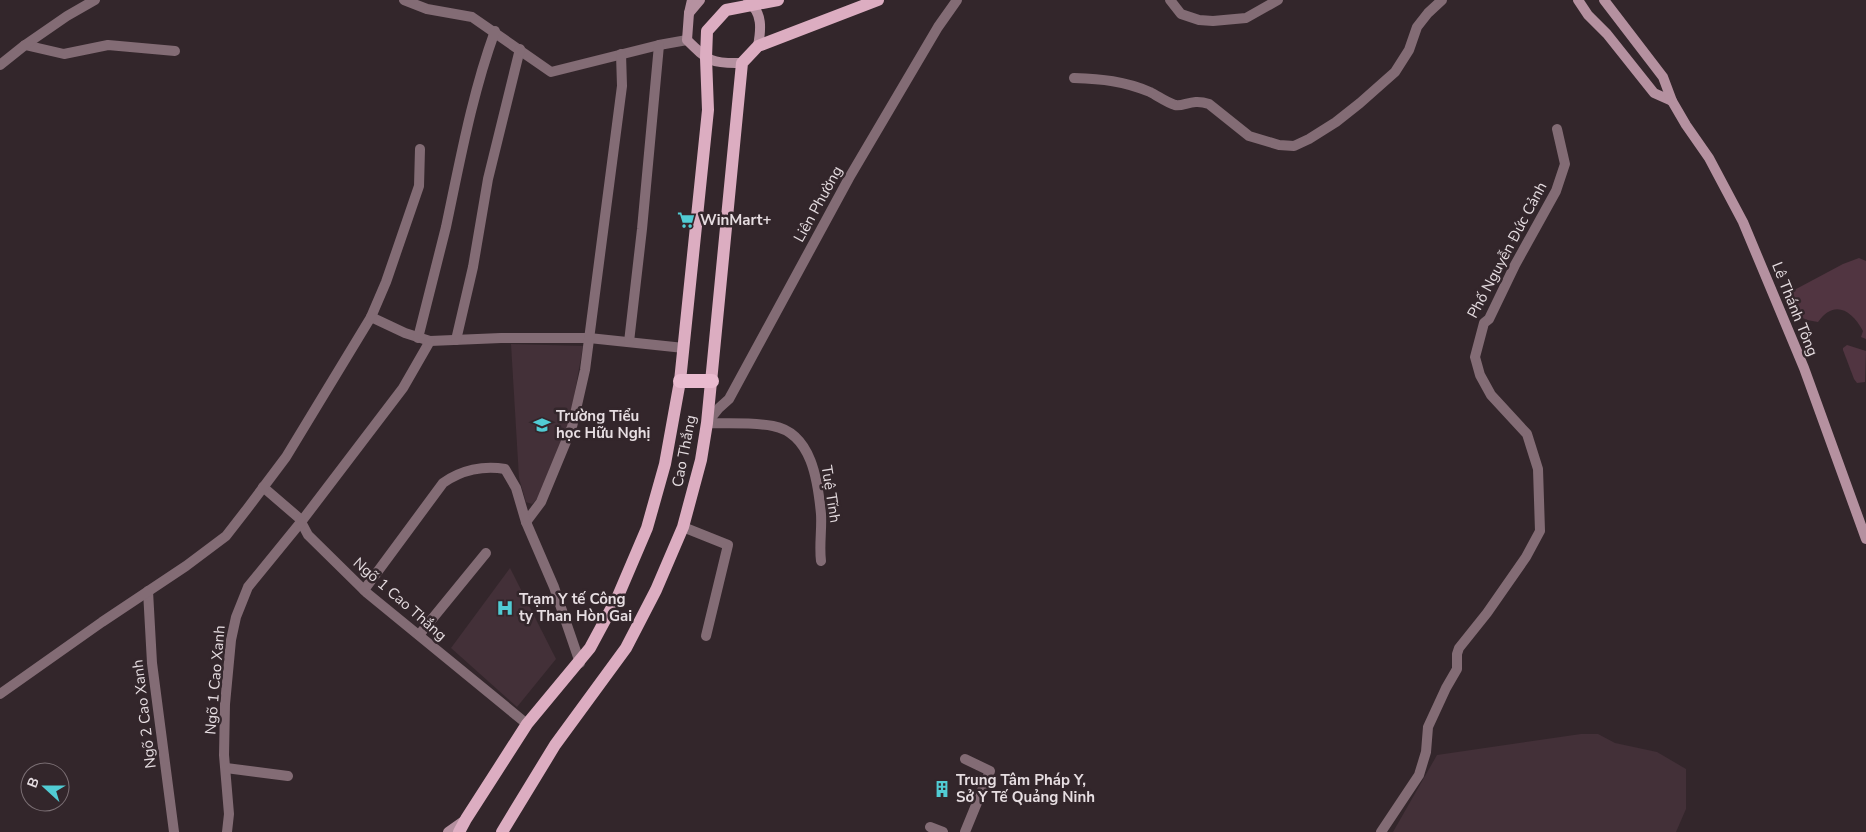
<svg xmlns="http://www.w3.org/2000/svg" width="1866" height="832" viewBox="0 0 1866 832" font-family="'Nunito Sans',sans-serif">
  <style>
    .built { fill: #433038 }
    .green { fill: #513541 }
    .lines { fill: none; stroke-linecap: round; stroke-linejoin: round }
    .minor { stroke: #836c75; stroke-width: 10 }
    .secondary { stroke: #b591a0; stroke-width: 10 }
    .primary { stroke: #dcadc1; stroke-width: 12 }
    .trunk { stroke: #eabcd0; stroke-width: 14 }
    .labels { text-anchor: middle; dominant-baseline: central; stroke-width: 5; stroke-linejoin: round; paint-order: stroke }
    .street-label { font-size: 15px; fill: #e6dde1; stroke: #33262b }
    .poi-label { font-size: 15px; font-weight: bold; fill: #e6dde1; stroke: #33262b; text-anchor: start }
  </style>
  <rect width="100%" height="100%" fill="#33262b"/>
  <g class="built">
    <path d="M 511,344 L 583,346 L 570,420 L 538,498 L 532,504 L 526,502 L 519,478 Z"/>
    <path d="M 510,568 L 556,659 L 517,707 L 451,648 Z"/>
    <path d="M 1581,734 L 1598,734 L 1615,743 L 1657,752 L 1686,769 L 1686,809 L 1676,832 L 1393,832 L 1437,755 Z"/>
  </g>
  <g class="green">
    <path d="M 1859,258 L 1866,261 L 1866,339 L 1861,337 L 1863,331 C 1852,310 1834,299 1818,322 L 1807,320 L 1788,311 L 1783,296 L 1843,264 Z"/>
    <path d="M 1847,345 L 1866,351 L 1865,382 L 1857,383 L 1854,379 L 1843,350 L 1843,348 Z"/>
  </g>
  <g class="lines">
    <g class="minor">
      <path d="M 404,0 L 427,9 L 472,17 L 551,72 L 659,45 L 687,40"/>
      <path d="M 1170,0 L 1181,14 L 1199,20 L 1213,21 L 1246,18 L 1278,0"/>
      <path d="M 25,45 L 64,54 L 108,45 L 175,51"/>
      <path d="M 0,65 L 25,45 L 67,16 L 95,0"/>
      <path d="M 1074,78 C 1102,79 1124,81 1150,92 C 1158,96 1166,102 1175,105 C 1184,107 1192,98 1209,104 L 1249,136 L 1279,145 L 1294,146 L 1309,139 L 1336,122 L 1360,103 L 1395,72 L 1409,50 L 1417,27 L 1428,13 L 1442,0"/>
      <path d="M 371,317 L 405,333 L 430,341 L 501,338 L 589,338 L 684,348"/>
      <path d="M 418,338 C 427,301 437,264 446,227 C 460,161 472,94 495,31"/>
      <path d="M 456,340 L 473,267 L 488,179 L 520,49"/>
      <path d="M 629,342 L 642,229 L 659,45"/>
      <path d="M 707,423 L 719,408 L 729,399 L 849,178 L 938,27 L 957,0"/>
      <path d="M 707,423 C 729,424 752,422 773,426 C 812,433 818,482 821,514 C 822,530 819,545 821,561"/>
      <path d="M 263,487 L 299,518 L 308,535 L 367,593 L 527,724"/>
      <path d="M 526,522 L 541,502 L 572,427 L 585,370 L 622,86 L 621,54"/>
      <path d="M 683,527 L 728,545 L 706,636"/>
      <path d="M 364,590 L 443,483 C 461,470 484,465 505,469 L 516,488 L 526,522 L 554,587 L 580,663"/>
      <path d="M 148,591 L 152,663 L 174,832"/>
      <path d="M 419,635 L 486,553"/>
      <path d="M 0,694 L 102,622 L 186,566 L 226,536 L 247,509 L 286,457 L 371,317 L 386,282 L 419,186 L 420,149"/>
      <path d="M 965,759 L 990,771 L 965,832"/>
      <path d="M 226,768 L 288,776"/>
      <path d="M 930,827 L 943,832"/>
      <path d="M 227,832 L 229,814 L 224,755 L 225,704 L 231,640 L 236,617 L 248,587 L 301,522 L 403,388 L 430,341"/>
      <path d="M 1381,832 L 1419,775 L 1426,752 L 1428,727 L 1446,688 L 1457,669 L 1457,654 L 1459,648 L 1487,613 L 1526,557 L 1540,531 L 1538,469 L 1527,434 L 1491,395 L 1480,375 L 1475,357 L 1484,323 L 1489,319 L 1515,265 L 1556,191 L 1565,164 L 1557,129"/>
    </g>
    <g class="secondary">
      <path d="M 692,0 L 689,13 L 687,40 C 708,61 712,64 742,63"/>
      <path d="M 1578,0 L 1588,15 L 1607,34 L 1654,93 L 1672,101"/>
      <path d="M 1604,0 L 1663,77 L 1672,101 L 1686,125 L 1709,158 L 1743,222 L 1804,368 L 1866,539"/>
      <path d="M 748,2 C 763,12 761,30 758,46"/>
      <path d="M 689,13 L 700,0"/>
      <path d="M 448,832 L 465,820"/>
    </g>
    <g class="primary">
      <path d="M 459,832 L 466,819 L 527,724 L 590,648 L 618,596 L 647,528 L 665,464 L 680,381 L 708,110 L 706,58 L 707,31 L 726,10 L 778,0"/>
      <path d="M 502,832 L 555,745 L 626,648 L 656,590 L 683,527 L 701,460 L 707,423 L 742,63 L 758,46 L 878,0"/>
    </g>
    <path class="trunk" d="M 680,381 L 712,381"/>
  </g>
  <defs>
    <g id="supermarket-bare" transform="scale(1.35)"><path d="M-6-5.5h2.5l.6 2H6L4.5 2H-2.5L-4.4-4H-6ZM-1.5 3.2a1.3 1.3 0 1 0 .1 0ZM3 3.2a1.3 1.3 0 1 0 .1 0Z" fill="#51ccd4" stroke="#33262b" stroke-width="2.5" paint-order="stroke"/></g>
    <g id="school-bare" transform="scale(1.35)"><path d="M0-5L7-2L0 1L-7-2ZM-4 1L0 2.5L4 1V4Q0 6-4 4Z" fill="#51ccd4" stroke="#33262b" stroke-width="2.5" paint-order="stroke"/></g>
    <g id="hospital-bare" transform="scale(1.35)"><path d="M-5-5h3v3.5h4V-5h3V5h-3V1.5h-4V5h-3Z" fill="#51ccd4" stroke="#33262b" stroke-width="2.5" paint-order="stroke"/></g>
    <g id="building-bare" transform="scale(1.35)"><path d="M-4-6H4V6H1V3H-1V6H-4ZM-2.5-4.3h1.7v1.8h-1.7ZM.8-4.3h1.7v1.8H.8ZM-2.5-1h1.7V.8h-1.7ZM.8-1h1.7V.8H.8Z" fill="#51ccd4" stroke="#33262b" stroke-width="2.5" paint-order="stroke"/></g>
  </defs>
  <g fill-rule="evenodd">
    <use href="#supermarket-bare" x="686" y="220"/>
    <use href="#school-bare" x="542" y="425"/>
    <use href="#hospital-bare" x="505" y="608"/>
    <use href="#building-bare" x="942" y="789"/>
  </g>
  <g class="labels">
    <g class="street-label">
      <text transform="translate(818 204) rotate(-61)">Liên Phường</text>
      <text transform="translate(1507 250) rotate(-62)">Phố Nguyễn Đức Cảnh</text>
      <text transform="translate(1795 309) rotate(68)">Lê Thánh Tông</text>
      <text transform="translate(684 451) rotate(-79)">Cao Thắng</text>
      <text transform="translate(831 494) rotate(81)">Tuệ Tĩnh</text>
      <text transform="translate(400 599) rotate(41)">Ngõ 1 Cao Thắng</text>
      <text transform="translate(215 680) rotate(-85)">Ngõ 1 Cao Xanh</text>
      <text transform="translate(144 714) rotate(-97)">Ngõ 2 Cao Xanh</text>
    </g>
    <g class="poi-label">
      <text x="700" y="220">WinMart+</text>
      <text x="556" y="416">Trường Tiểu<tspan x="556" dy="17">học Hữu Nghị</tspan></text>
      <text x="519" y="599">Trạm Y tế Công<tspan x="519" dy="17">ty Than Hòn Gai</tspan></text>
      <text x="956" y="780">Trung Tâm Pháp Y,<tspan x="956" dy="17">Sở Y Tế Quảng Ninh</tspan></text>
    </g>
  </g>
  <g transform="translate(45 787) rotate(291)"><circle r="24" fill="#33262b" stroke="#7b6f74"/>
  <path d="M0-4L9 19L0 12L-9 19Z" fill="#51ccd4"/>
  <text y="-8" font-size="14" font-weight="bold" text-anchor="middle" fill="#e6dde1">B</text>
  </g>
</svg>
